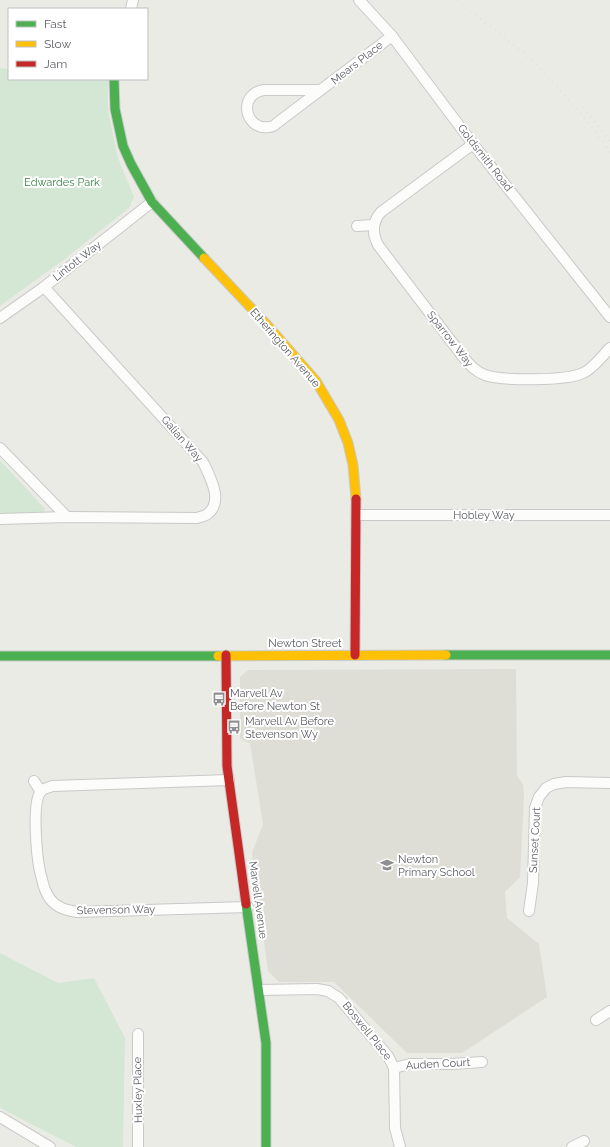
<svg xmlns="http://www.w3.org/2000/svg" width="610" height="1147" viewBox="0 0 610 1147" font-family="Raleway,sans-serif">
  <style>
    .education { fill: #deddd6 }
    .green { fill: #d4e7d4 }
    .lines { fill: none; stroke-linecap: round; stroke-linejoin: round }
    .street-casing { stroke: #c8c9c8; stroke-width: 12 }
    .fast-casing { stroke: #c9c9c9; stroke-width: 11 }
    .slow-casing { stroke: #c9c9c9; stroke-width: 11 }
    .jam-casing { stroke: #c9c9c9; stroke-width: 11 }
    .street { stroke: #fcfcfb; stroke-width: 10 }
    .fast { stroke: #4caf50; stroke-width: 9 }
    .slow { stroke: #ffc107; stroke-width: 9 }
    .jam { stroke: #c62828; stroke-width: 9 }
    .rail { stroke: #e2e2e2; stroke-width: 3; stroke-dasharray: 1 5; stroke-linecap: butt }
    .labels { text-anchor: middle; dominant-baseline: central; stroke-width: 4; stroke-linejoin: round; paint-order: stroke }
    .street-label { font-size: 11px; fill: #5c5e63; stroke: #fff }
    .park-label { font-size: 11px; fill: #3b8246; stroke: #fff }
    .poi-label { font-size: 11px; fill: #5c5e63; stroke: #fff; text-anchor: start }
  </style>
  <rect width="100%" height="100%" fill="#ebebe6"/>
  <path class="education" d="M 516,669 L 517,776 L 523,784 L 524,797 L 520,877 L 505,892 L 507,918 L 539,944 L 547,997 L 462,1053 L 407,1053 L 334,982 L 279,982 L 268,971 L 252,853 L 263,824 L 250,743 L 244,741 L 240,738 L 240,677 L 248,670 Z"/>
  <g class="green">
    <path d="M 0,68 L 9,69 L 9,79 L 108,79 L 108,111 L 118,158 L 134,197 L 129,208 L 62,261 L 0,306 Z"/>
    <path d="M 0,460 L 45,509 L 44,515 L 0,514 Z"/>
    <path d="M 0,953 L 58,983 L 94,978 L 125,1038 L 123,1147 L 76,1147 L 0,1108 Z"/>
  </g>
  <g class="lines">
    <g class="street-casing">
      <g id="street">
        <path d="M 359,0 L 392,36 L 473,144 L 610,317"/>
        <path d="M 131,9 L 133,0"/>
        <path d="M 321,90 L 264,90 C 237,94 245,131 269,127 C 272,127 275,125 277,123 L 392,36"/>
        <path d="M 473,144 L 381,212 C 372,222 372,233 378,245 L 464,358 C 470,365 476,372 485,375 C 502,381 567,381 583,373 C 593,369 602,356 610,348"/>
        <path d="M 357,226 L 374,225"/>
        <path d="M 0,318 L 44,287 L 152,202"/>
        <path d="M 0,448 L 67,517"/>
        <path d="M 357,515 L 610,515"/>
        <path d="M 0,519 L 67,517 L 197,518 C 200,517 204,516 206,515 C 225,503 210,477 203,462 L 44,287"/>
        <path d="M 229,780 L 52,786 C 49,788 44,788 41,791 C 31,803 37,864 42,879 C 43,885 46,893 50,899 C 57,908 66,910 77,912 L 248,907"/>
        <path d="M 34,781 L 41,792"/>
        <path d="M 529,911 L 533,883 L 535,808 L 539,797 L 546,788 L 554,784 L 566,782 L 610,783"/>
        <path d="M 259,990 L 317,989 L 328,991 L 339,998 L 388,1056 L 394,1068 L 395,1128 L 400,1147"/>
        <path d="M 596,1020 L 610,1011"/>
        <path d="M 138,1034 L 138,1147"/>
        <path d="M 394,1068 L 410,1064 L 452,1064 L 482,1062"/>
        <path d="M 0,1117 L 50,1147"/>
        <path d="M 572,1147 L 584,1141"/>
      </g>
    </g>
    <g class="fast-casing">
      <g id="fast">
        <path d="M 114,79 L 115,109 L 123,146 L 131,164 L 152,202 L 204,258"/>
        <path d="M 446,655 L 610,655"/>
        <path d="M 0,656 L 218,656"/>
        <path d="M 246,904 L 266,1043 L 266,1147"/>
      </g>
    </g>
    <g class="slow-casing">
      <g id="slow">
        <path d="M 204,258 L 268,326 L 316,381 L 339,420 L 348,443 L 353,465 L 356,499"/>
        <path d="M 218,656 L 446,655"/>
      </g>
    </g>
    <g class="jam-casing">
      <g id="jam">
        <path d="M 226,655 L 227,766 L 246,904"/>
        <path d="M 355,655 L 356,499"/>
      </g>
    </g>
    <use href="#street" class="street"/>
    <use href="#fast" class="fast"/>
    <use href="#slow" class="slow"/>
    <use href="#jam" class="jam"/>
    <g class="rail">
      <path d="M 457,0 L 529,57 L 582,114 L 610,152"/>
      <path d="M 583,107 L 610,142"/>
    </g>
  </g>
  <defs>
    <g id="bus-bare" transform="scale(1.08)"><path d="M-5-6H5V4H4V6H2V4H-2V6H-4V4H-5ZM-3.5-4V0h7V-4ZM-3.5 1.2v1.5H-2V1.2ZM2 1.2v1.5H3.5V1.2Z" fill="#8e8f91" stroke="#fff" stroke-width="2.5" paint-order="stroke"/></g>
    <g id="school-bare" transform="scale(1.08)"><path d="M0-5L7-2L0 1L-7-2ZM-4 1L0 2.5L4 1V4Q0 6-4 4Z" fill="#8e8f91" stroke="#fff" stroke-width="2.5" paint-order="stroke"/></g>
  </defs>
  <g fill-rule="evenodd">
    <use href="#bus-bare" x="219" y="699"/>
    <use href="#bus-bare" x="234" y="727"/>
    <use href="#school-bare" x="387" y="865"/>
  </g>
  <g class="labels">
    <g class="street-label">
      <text transform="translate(357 63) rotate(-38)">Mears Place</text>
      <text transform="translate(485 158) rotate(52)">Goldsmith Road</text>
      <text transform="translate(77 261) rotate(-38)">Lintott Way</text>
      <text transform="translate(450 339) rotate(52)">Sparrow Way</text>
      <text transform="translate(285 348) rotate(49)">Etherington Avenue</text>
      <text transform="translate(182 439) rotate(49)">Galian Way</text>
      <text x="484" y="515">Hobley Way</text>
      <text x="305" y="643">Newton Street</text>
      <text transform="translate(535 840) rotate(-87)">Sunset Court</text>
      <text transform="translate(258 900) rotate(82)">Marvell Avenue</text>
      <text transform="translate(116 910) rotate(-1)">Stevenson Way</text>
      <text transform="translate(367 1031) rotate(51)">Boswell Place</text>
      <text transform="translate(438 1064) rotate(-3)">Auden Court</text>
      <text transform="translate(138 1090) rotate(-91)">Huxley Place</text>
    </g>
    <g class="park-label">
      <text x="62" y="182">Edwardes Park</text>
    </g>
    <g class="poi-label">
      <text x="230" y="693">Marvell Av<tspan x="230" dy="13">Before Newton St</tspan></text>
      <text x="245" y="721">Marvell Av Before<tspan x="245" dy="13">Stevenson Wy</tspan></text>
      <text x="398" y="859">Newton<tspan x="398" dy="13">Primary School</tspan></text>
    </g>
  </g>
  <rect x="8" y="8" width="140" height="72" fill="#ffffff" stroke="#bebfc1"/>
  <rect x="16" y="21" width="20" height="6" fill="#4caf50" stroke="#bebfc1"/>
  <text x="44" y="28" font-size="12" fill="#5c5e63">Fast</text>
  <rect x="16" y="41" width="20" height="6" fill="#ffc107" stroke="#bebfc1"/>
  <text x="44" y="48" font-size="12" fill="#5c5e63">Slow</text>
  <rect x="16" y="61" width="20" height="6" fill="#c62828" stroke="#bebfc1"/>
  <text x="44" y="68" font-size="12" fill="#5c5e63">Jam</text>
</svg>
